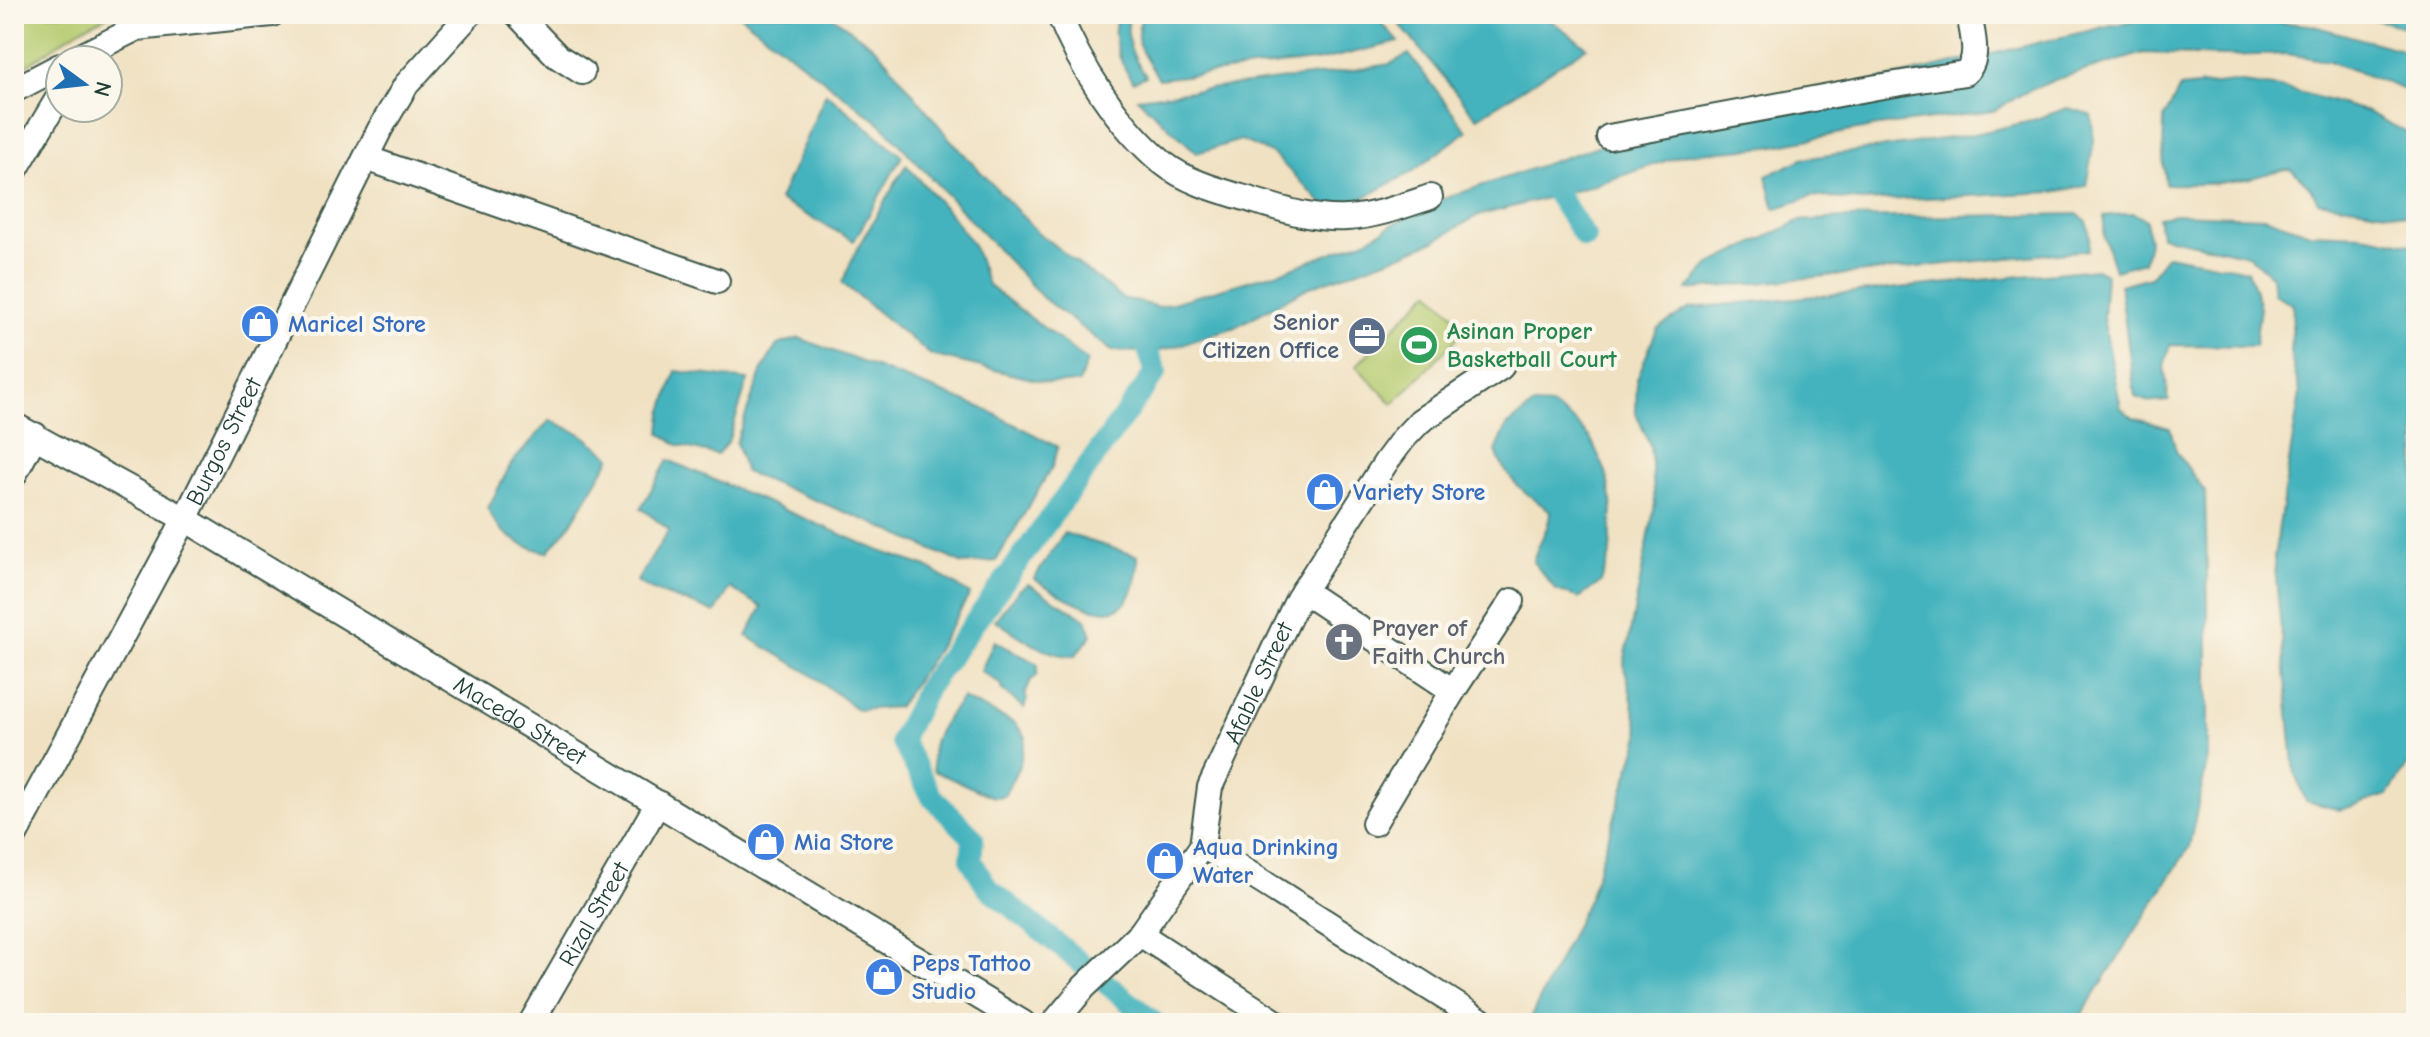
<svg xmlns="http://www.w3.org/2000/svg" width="2430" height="1037" viewBox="0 0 2430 1037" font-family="'Comic Neue',sans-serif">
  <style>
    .green { fill: #b5ca6e; stroke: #6a8451; stroke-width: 2 }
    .water { fill: #44b3bd; stroke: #327878; stroke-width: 2 }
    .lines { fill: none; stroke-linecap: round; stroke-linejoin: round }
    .canal { stroke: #44b3bd; stroke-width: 22 }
    .minor-casing { stroke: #3e5649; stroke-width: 28 }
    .minor { stroke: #fff; stroke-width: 24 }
    .labels { text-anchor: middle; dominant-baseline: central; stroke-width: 8; stroke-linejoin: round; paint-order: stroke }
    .service-label { font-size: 24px; font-weight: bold; fill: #4e5e75; stroke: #fbf7ec; text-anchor: end }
    .shop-label { font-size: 24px; font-weight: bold; fill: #366cbe; stroke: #fbf7ec; text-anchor: start }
    .leisure-label { font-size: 24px; font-weight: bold; fill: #27864d; stroke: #fbf7ec; text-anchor: start }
    .street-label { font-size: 24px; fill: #1f3d34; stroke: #fbf7ec }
    .worship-label { font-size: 24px; font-weight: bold; fill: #5b616d; stroke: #fbf7ec; text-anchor: start }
  </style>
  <rect width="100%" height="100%" fill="#fbf7ec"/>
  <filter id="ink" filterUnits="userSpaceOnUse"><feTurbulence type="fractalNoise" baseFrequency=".0125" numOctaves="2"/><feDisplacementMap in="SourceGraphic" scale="16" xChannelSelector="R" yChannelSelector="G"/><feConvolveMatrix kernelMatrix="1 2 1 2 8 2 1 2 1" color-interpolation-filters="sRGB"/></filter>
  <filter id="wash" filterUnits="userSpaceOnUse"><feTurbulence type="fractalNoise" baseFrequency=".006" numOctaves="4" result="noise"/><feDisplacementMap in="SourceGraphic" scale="32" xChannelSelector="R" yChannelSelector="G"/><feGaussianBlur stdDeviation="1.8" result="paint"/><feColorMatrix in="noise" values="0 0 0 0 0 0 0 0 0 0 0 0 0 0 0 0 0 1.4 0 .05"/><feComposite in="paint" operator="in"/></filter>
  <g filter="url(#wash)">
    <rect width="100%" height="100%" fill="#f0e1c2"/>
    <g class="green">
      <path d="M 14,14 L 112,14 L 80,29 L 14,74 Z"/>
      <path d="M 1430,291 L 1467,328 L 1393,404 L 1356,366 Z"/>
    </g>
    <g class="water">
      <path d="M 738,14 L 829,14 L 878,50 L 949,138 L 1037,232 L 1122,298 L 1159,307 L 1289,269 L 1366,240 L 1416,211 L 1443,199 L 1621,138 L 1896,77 L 2112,25 L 2186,15 L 2310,25 L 2416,54 L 2416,94 L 2329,61 L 2287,54 L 2223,56 L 2144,53 L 2057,79 L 2024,93 L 1994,111 L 1878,126 L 1769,147 L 1686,154 L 1585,188 L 1477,216 L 1434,241 L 1403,254 L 1307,288 L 1235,327 L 1170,348 L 1150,352 L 1112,351 L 1043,298 L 882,125 Z"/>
      <path d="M 1118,14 L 1130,14 C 1123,40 1132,55 1146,76 L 1133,82 C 1120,63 1109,37 1118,14 Z"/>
      <path d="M 1144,14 L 1373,14 L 1399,42 L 1322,60 L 1159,79 C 1144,55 1129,42 1144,14 Z"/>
      <path d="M 1391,14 L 1453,14 L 1481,18 L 1488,14 L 1535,14 L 1553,22 L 1587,47 L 1477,118 Z"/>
      <path d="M 2353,14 L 2416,14 L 2416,30 Z"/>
      <path d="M 1409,54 L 1467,131 L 1412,172 L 1333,214 L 1273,154 L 1241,140 L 1197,153 L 1137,98 L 1341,72 L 1390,64 Z"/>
      <path d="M 2234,82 L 2288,89 L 2365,111 L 2416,137 L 2416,217 L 2318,201 L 2309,186 L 2291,169 C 2277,169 2268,174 2255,177 C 2227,184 2194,185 2166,184 L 2163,157 L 2164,118 L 2180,88 Z"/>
      <path d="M 826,93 L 902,156 L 854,241 L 779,200 Z"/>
      <path d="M 2067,108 L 2091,114 L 2094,141 L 2086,186 L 2054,192 L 1862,201 L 1813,196 L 1775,209 L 1766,176 L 1802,159 L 1970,135 L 2027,122 Z"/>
      <path d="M 906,165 L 950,214 L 973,245 L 988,285 L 1087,361 L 1079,383 L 1049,383 L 931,355 L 842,283 L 855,253 Z"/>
      <path d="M 2133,213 L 2146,220 L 2149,242 L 2144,262 L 2115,270 L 2104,236 L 2104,216 Z"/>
      <path d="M 2077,214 L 2087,221 L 2090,236 L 2088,250 L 1687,290 L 1711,264 L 1799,221 L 1844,218 Z"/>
      <path d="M 2176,214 L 2264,217 L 2310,233 L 2362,235 L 2416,245 L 2416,753 L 2388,795 L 2340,810 L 2306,801 L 2295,775 L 2274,557 L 2300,393 L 2291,357 L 2293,304 L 2274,294 L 2272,276 L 2248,255 L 2161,236 L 2158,217 Z"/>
      <path d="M 2167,255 L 2248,270 L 2260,307 L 2255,346 L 2170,345 L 2164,366 L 2169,401 L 2150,402 L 2135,397 L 2120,285 L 2150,277 Z"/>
      <path d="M 2096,269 L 2106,274 L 2103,318 L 2121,408 L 2133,418 L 2170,428 L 2176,451 L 2205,492 L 2208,607 L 2208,758 L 2189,847 L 2076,1023 L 1528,1023 L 1590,896 L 1640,736 L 1624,664 L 1655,504 L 1650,445 L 1636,413 L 1637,379 L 1657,329 L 1690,308 Z"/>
      <path d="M 799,338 L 985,409 L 1058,447 L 1052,467 L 996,561 L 963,564 L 875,524 L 745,472 L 736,442 L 762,370 L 777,345 Z"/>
      <path d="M 676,371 L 748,380 L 728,442 L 717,455 L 678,445 L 660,433 L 662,414 Z"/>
      <path d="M 1534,405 L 1552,406 L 1575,422 L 1591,439 L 1606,472 L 1612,503 L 1610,555 L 1601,582 L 1579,598 L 1556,590 L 1533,562 C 1537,543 1550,530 1550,511 C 1527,494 1505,480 1496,451 L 1507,426 Z"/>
      <path d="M 550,420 L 583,435 L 611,457 L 571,524 L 548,552 C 523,548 496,533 488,508 L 511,464 Z"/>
      <path d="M 668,460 L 880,551 L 927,567 L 970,594 L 935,653 L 898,707 L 858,710 L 809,673 L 747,636 L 762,607 L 730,588 L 715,613 C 694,602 652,594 637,581 L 669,530 L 641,508 Z"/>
      <path d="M 1064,533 L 1138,556 C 1136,642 1082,608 1034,579 Z"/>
      <path d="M 1028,584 L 1086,619 L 1092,635 L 1075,656 C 1045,657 1020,636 995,620 L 1019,590 Z"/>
      <path d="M 994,641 L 1038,664 L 1037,676 L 1031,680 L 1025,694 L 1027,699 L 1024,708 L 1002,690 L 1000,684 L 981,671 Z"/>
      <path d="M 962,698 L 1015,723 L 1026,737 L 1020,764 L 1004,796 L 993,797 L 934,771 C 926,740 944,722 962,698 Z"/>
    </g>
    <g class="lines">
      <g class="canal">
        <path d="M 1549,182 L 1585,237"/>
        <path d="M 1142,333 L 1156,372 L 927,688 L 901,740 L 932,797 L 973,838 L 971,860 L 987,887 L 1155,1023"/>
      </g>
    </g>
  </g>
  <g filter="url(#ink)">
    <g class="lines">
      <g class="minor-casing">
        <g id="minor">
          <path d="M 517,14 L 557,56 L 582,72"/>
          <path d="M 1059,14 C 1079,65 1119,127 1163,163 C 1189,184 1226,192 1258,202 C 1288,211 1316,220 1347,218 C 1376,216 1403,206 1430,197"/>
          <path d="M 73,60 L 137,28 L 272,14"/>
          <path d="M 14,90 L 60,66"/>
          <path d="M 1609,137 L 1877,87 L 1965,73 C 1981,59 1972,33 1969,14"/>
          <path d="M 366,158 L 717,281"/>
          <path d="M 14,172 L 60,95"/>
          <path id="s1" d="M 14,425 L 185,519 L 1023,1023"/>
          <path d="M 14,475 L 35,435"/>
          <path d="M 1303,591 L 1453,691"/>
          <path d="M 1374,823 L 1453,691 L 1512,601"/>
          <path id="s2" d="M 14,837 L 185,519 L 380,129 L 406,85 L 470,14"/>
          <path d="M 1202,846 L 1234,864 L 1485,1023"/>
          <path d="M 1140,934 L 1277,1023"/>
          <path id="s3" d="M 531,1023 L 658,803"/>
          <path id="s4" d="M 1054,1023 L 1084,987 L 1140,934 L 1202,846 L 1210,787 L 1275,647 L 1298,599 L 1386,462 L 1403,439 L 1420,421 L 1501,367"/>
        </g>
      </g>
      <use href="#minor" class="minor"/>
    </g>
  </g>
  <defs>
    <g id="shop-disc" transform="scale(2)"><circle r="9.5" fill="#3f7fe0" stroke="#fbf7ec"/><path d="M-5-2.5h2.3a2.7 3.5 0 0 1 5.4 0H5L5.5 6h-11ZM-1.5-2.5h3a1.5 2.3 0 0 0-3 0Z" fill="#fff"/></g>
    <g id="office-disc" transform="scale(2)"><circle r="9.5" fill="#5c6f8a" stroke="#fbf7ec"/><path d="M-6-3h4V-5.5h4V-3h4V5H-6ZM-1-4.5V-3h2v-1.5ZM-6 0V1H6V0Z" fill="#fff"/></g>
    <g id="stadium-disc" transform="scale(2)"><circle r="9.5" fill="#2e9e5b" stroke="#fbf7ec"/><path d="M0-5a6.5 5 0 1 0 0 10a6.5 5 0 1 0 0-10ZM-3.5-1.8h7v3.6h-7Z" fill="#fff"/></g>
    <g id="church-disc" transform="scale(2)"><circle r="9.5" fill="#6b7280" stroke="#fbf7ec"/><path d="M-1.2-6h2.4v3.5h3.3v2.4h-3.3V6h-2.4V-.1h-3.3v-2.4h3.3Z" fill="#fff"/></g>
  </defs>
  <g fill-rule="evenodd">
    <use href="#shop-disc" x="260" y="324"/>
    <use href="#office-disc" x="1367" y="336"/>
    <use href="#stadium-disc" x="1419" y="345"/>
    <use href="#shop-disc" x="1325" y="492"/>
    <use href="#church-disc" x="1344" y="642"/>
    <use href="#shop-disc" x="766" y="842"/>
    <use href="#shop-disc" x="1165" y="861"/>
    <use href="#shop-disc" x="884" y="977"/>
  </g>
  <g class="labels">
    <g class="service-label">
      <text x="1339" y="322">Senior<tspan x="1339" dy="28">Citizen Office</tspan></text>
    </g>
    <g class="shop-label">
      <text x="288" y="324">Maricel Store</text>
      <text x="1353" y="492">Variety Store</text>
      <text x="794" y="842">Mia Store</text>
      <text x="1193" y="847">Aqua Drinking<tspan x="1193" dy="28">Water</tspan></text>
      <text x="912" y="963">Peps Tattoo<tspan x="912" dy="28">Studio</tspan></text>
    </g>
    <g class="leisure-label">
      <text x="1447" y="331">Asinan Proper<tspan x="1447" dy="28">Basketball Court</tspan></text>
    </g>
    <g class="street-label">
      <text stroke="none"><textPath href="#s2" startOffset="448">Burgos Street</textPath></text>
      <text stroke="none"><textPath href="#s4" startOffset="406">Afable Street</textPath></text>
      <text stroke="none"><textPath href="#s1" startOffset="586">Macedo Street</textPath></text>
      <text stroke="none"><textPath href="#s3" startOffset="126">Rizal Street</textPath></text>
    </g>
    <g class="worship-label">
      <text x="1372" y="628">Prayer of<tspan x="1372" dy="28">Faith Church</tspan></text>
    </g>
  </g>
  <rect width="2430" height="1037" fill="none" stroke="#fbf7ec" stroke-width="48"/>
  <g transform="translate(84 84) rotate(105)"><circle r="38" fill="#fbf7ec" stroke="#a3ada2" stroke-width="2"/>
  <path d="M0-6L14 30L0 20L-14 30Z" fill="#1f6fb2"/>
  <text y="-12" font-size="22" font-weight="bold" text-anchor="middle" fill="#1f3d34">N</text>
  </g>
</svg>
